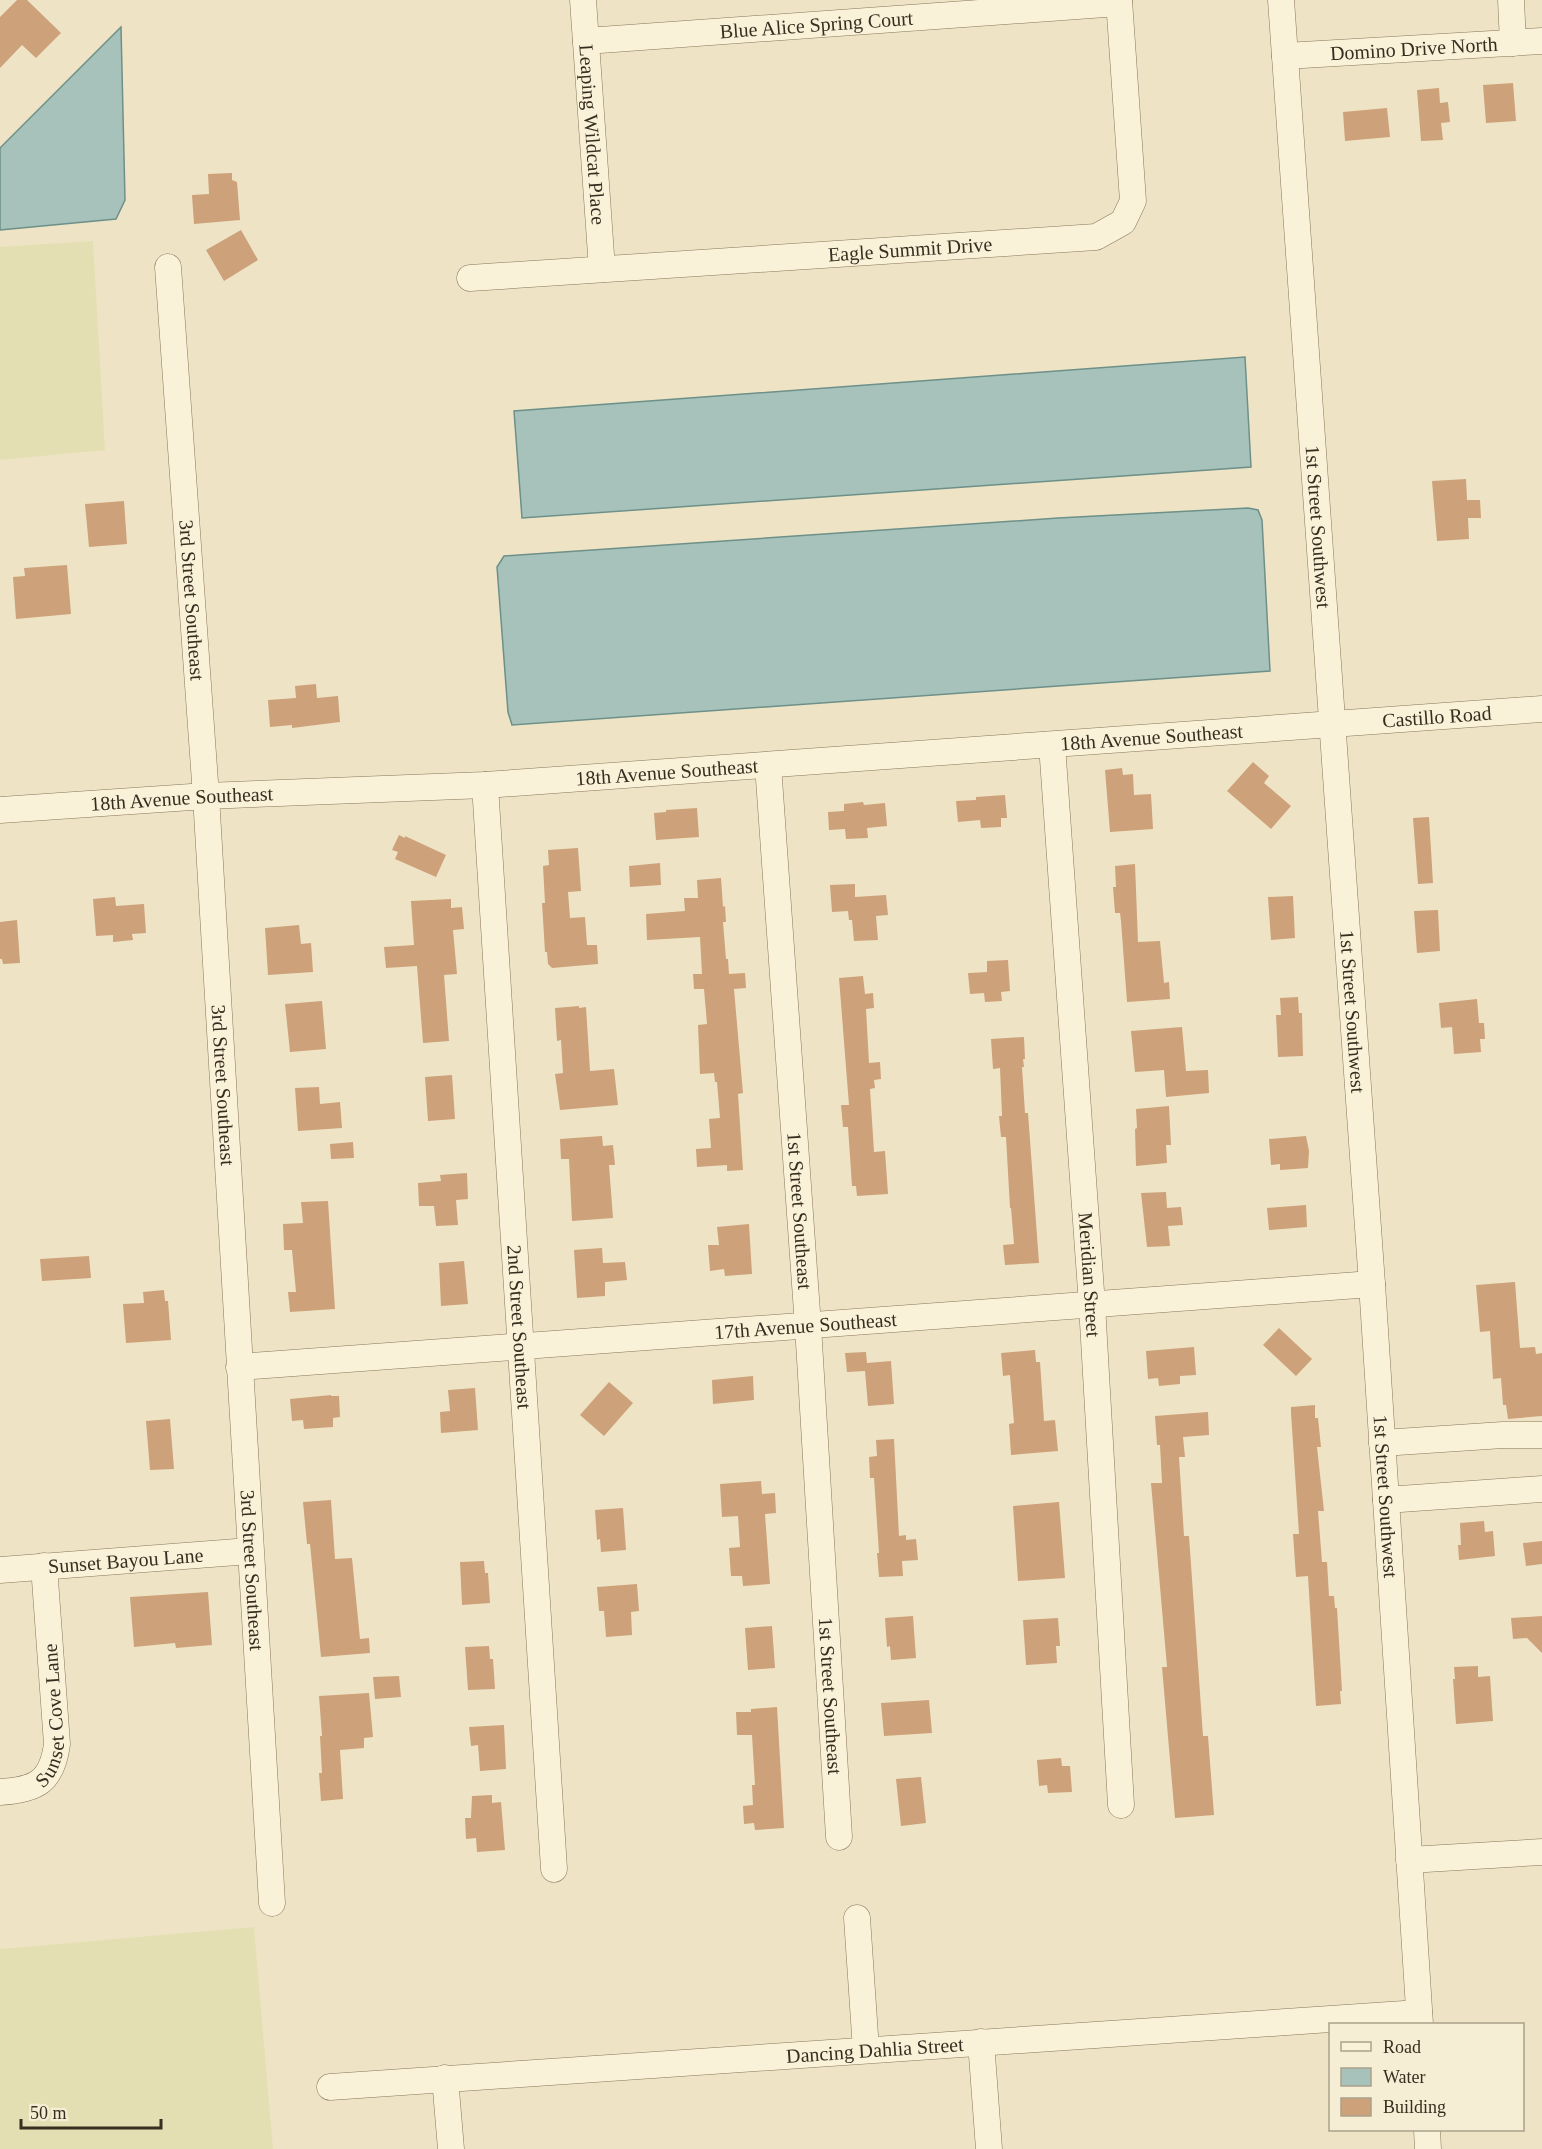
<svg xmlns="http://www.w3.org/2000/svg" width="1542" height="2149" viewBox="0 0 1542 2149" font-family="'Times New Roman',serif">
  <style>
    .farmland { fill: #e4dfb2 }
    .water { fill: #a6c2bb; stroke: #6d9089; stroke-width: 1.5 }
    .building { fill: #cda17a }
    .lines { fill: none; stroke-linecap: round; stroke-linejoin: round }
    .minor-casing { stroke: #89765b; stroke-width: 27 }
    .minor { stroke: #f9f1d8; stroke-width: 26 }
    .labels { text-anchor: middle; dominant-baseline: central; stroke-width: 4.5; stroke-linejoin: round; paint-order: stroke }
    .street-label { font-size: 20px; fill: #392d1f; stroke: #f6eed4 }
  </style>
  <rect width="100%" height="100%" fill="#eee4c5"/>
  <g class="farmland">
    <path d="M 93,241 L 105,450 L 0,460 L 0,247 Z"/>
    <path d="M 254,1927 L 273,2149 L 0,2149 L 0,1949 Z"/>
  </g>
  <g class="water">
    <path d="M 121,27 L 125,200 L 116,219 L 0,230 L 0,148 Z"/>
    <path d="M 1245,357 L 1251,467 L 522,518 L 514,411 Z"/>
    <path d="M 1248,508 L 1258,510 L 1262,520 L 1270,671 L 512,725 L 508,712 L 497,567 L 504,556 L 1058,518 Z"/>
  </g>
  <g class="building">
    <path d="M 17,0 L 27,0 L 61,33 L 36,58 L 22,45 L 0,68 L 0,17 Z"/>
    <path d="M 1513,83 L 1516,121 L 1486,123 L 1483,85 Z"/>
    <path d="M 1439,88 L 1440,103 L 1448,102 L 1450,122 L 1441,123 L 1443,140 L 1421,141 L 1417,90 Z"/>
    <path d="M 1387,108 L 1390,137 L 1345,141 L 1343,112 Z"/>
    <path d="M 232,173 L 232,180 L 237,182 L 240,220 L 194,224 L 192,195 L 209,194 L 208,174 Z"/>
    <path d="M 241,230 L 258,260 L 224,281 L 206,250 Z"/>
    <path d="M 1466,479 L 1467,500 L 1480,500 L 1481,518 L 1468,518 L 1469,539 L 1437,541 L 1432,481 Z"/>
    <path d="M 124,501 L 127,544 L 89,547 L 85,504 Z"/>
    <path d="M 67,565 L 71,614 L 16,619 L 13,577 L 25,576 L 24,568 Z"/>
    <path d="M 316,684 L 317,698 L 338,696 L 340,722 L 292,728 L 292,725 L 270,727 L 268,700 L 296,698 L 295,686 Z"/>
    <path d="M 1253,762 L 1269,776 L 1264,783 L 1291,806 L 1271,829 L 1227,791 Z"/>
    <path d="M 1122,768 L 1123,775 L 1133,774 L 1134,795 L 1151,794 L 1153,829 L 1110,832 L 1105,770 Z"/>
    <path d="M 1005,795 L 1007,818 L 1001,818 L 1001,827 L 981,828 L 980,820 L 958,822 L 956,801 L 976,800 L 976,797 Z"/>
    <path d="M 863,802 L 864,805 L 885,803 L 887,826 L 867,828 L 868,838 L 846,839 L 845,829 L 829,830 L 828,812 L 844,811 L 844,804 Z"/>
    <path d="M 697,808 L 699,837 L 656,840 L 654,813 L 666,812 L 666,810 Z"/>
    <path d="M 1429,817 L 1433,883 L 1418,884 L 1413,818 Z"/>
    <path d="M 399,835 L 405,838 L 405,836 L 446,855 L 436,877 L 395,859 L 398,852 L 392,850 Z"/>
    <path d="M 578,848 L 581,891 L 568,892 L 570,918 L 585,917 L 587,945 L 597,945 L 598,964 L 552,968 L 548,964 L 547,952 L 545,952 L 542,903 L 545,903 L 543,866 L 549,865 L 548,850 Z"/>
    <path d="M 660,863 L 661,885 L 630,887 L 629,866 Z"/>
    <path d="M 1135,864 L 1138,942 L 1160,941 L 1164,983 L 1169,982 L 1170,999 L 1127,1002 L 1121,921 L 1120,913 L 1115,913 L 1113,887 L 1116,887 L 1115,866 Z"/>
    <path d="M 721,878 L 723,907 L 725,906 L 726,922 L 723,922 L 726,959 L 728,959 L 729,974 L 745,973 L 746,988 L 734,989 L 743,1093 L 738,1094 L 743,1170 L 727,1171 L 727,1165 L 697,1167 L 696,1149 L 711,1148 L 709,1119 L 720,1118 L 717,1082 L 715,1082 L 714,1073 L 700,1074 L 698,1025 L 707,1024 L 704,989 L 694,989 L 693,974 L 702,974 L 700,937 L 647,940 L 646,914 L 685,911 L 684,898 L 698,898 L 697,880 Z"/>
    <path d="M 855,884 L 855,897 L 886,895 L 888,915 L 876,916 L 878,940 L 854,941 L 852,920 L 849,920 L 848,911 L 832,912 L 830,885 Z"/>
    <path d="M 1293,896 L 1295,938 L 1271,940 L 1268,897 Z"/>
    <path d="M 115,897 L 116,906 L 144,904 L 146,933 L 132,934 L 133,940 L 113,942 L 113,935 L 96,936 L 93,899 Z"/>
    <path d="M 451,899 L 451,908 L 462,907 L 464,929 L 453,930 L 457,974 L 444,975 L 449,1041 L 423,1043 L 417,966 L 386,968 L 384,947 L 414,945 L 411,901 Z"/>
    <path d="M 1438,910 L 1440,951 L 1417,953 L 1414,911 Z"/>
    <path d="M 17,920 L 20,963 L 3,964 L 2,959 L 0,959 L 0,922 Z"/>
    <path d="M 299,925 L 301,944 L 311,943 L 313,972 L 268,975 L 265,928 Z"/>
    <path d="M 1008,960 L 1010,991 L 1001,992 L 1002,1001 L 985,1002 L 984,993 L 970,994 L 968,973 L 987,972 L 987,961 Z"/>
    <path d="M 863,976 L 865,994 L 873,993 L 874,1008 L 866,1009 L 869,1063 L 880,1062 L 881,1079 L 874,1080 L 875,1088 L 870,1089 L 874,1152 L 885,1151 L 888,1194 L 857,1196 L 856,1186 L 852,1186 L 848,1127 L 843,1127 L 841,1105 L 849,1105 L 839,978 Z"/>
    <path d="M 1298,997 L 1299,1013 L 1302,1013 L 1303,1056 L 1278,1057 L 1276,1015 L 1281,1015 L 1280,998 Z"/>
    <path d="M 1477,999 L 1479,1023 L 1484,1023 L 1485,1039 L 1480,1039 L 1481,1052 L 1454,1054 L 1452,1027 L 1441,1028 L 1439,1003 Z"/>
    <path d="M 322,1001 L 326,1049 L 290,1052 L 285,1004 Z"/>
    <path d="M 579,1006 L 579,1008 L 586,1007 L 590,1071 L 614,1069 L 618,1105 L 560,1110 L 555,1074 L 563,1073 L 561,1040 L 557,1041 L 555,1008 Z"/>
    <path d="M 1182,1027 L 1186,1071 L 1208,1070 L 1209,1093 L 1166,1097 L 1164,1070 L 1135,1072 L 1131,1031 Z"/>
    <path d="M 1024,1037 L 1025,1059 L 1023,1059 L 1024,1067 L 1022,1067 L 1025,1113 L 1028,1113 L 1039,1263 L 1005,1265 L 1003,1245 L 1014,1244 L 1011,1208 L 1010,1208 L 1006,1137 L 1001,1137 L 999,1116 L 1002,1116 L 1000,1068 L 993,1069 L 991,1039 Z"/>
    <path d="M 452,1075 L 455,1119 L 428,1121 L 425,1077 Z"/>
    <path d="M 319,1087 L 320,1104 L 340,1102 L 342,1128 L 298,1131 L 295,1088 Z"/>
    <path d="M 1169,1106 L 1171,1145 L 1166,1145 L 1167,1163 L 1136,1166 L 1135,1129 L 1137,1128 L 1136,1109 Z"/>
    <path d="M 602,1136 L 603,1146 L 613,1145 L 615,1165 L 609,1165 L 613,1218 L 572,1221 L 569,1159 L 561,1159 L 560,1139 Z"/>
    <path d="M 1306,1136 L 1309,1151 L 1308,1168 L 1280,1170 L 1280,1164 L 1271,1165 L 1269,1139 Z"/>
    <path d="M 353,1142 L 354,1158 L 331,1159 L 330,1144 Z"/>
    <path d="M 467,1173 L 468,1199 L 456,1200 L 458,1225 L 436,1226 L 434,1206 L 419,1206 L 418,1183 L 441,1181 L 440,1175 Z"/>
    <path d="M 1166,1192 L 1167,1208 L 1181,1207 L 1183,1225 L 1168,1226 L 1170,1246 L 1147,1247 L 1141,1193 Z"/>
    <path d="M 328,1201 L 335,1309 L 290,1312 L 288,1292 L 296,1292 L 292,1250 L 284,1250 L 283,1224 L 303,1223 L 301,1202 Z"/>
    <path d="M 1306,1205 L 1307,1227 L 1269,1230 L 1267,1208 Z"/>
    <path d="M 749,1224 L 752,1274 L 725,1276 L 724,1269 L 710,1271 L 708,1245 L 719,1245 L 717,1227 Z"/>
    <path d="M 602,1248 L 603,1263 L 625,1262 L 627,1280 L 605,1282 L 605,1296 L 577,1298 L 574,1250 Z"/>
    <path d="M 89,1256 L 91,1278 L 42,1281 L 40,1259 Z"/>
    <path d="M 464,1261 L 468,1304 L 441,1306 L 439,1263 Z"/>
    <path d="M 1515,1282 L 1520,1348 L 1535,1347 L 1536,1354 L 1542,1353 L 1542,1416 L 1508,1419 L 1506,1405 L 1503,1405 L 1501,1378 L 1493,1379 L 1490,1331 L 1480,1332 L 1476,1285 Z"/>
    <path d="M 164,1290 L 165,1301 L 168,1301 L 171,1340 L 126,1343 L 123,1304 L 144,1303 L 143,1292 Z"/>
    <path d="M 1279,1328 L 1312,1359 L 1296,1376 L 1263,1345 Z"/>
    <path d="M 1194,1347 L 1196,1375 L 1180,1376 L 1180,1384 L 1159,1386 L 1158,1378 L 1148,1379 L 1146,1351 Z"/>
    <path d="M 1035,1350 L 1036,1362 L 1040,1362 L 1044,1421 L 1055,1420 L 1058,1451 L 1011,1455 L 1009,1424 L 1014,1423 L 1010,1375 L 1003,1376 L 1001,1353 Z"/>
    <path d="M 866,1352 L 867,1363 L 891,1361 L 894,1404 L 868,1406 L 865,1371 L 847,1372 L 845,1353 Z"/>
    <path d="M 753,1376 L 754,1400 L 713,1404 L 712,1380 Z"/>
    <path d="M 609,1382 L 633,1403 L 604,1436 L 580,1415 Z"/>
    <path d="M 475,1388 L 478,1430 L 441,1433 L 440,1412 L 450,1411 L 448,1390 Z"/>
    <path d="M 331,1395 L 331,1396 L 339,1396 L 340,1417 L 333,1418 L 333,1427 L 304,1429 L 303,1420 L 292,1421 L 290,1399 Z"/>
    <path d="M 1315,1405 L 1315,1418 L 1318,1418 L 1321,1447 L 1317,1447 L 1324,1511 L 1318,1511 L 1322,1562 L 1327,1562 L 1329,1596 L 1334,1596 L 1335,1608 L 1337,1608 L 1342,1691 L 1340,1691 L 1341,1704 L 1316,1706 L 1308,1576 L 1296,1577 L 1293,1534 L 1299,1534 L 1291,1413 L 1291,1407 Z"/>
    <path d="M 1208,1412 L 1209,1435 L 1183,1437 L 1185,1457 L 1179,1457 L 1184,1536 L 1189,1536 L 1203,1736 L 1208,1736 L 1214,1815 L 1175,1818 L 1162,1667 L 1167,1667 L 1151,1483 L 1162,1483 L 1160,1445 L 1157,1445 L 1155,1416 Z"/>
    <path d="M 170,1419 L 174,1469 L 150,1470 L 146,1421 Z"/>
    <path d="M 894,1439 L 899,1536 L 906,1535 L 906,1540 L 916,1539 L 918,1560 L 902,1561 L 903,1576 L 879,1577 L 877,1553 L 879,1553 L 874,1478 L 870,1478 L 869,1457 L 877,1456 L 876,1440 Z"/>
    <path d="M 761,1481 L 762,1494 L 775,1493 L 776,1513 L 765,1514 L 770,1584 L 743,1586 L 742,1576 L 731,1576 L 729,1548 L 740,1547 L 738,1516 L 722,1517 L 720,1484 Z"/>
    <path d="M 331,1500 L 335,1559 L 352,1558 L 360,1639 L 369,1638 L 370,1653 L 321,1657 L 310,1544 L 307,1544 L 303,1502 Z"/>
    <path d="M 1059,1502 L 1065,1578 L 1018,1581 L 1013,1506 Z"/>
    <path d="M 623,1508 L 626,1550 L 601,1552 L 600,1539 L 597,1540 L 595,1510 Z"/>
    <path d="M 1484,1521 L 1485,1532 L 1493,1531 L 1495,1556 L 1459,1560 L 1458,1545 L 1461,1545 L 1460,1523 Z"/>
    <path d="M 1542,1541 L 1542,1564 L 1526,1566 L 1523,1543 Z"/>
    <path d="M 484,1561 L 485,1573 L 488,1573 L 490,1603 L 462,1605 L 460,1562 Z"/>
    <path d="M 637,1584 L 639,1611 L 631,1612 L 632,1635 L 606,1637 L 604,1611 L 599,1611 L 597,1587 Z"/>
    <path d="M 208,1592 L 212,1645 L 176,1648 L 175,1643 L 134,1647 L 130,1597 Z"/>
    <path d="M 913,1616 L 916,1658 L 891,1660 L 890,1646 L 887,1647 L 885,1618 Z"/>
    <path d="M 1542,1616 L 1542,1653 L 1527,1638 L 1513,1639 L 1511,1618 Z"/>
    <path d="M 1058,1618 L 1060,1646 L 1056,1646 L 1057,1663 L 1026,1665 L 1023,1620 Z"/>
    <path d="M 772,1626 L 775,1668 L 748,1670 L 745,1628 Z"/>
    <path d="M 489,1646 L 490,1659 L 493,1659 L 495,1689 L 468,1690 L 465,1647 Z"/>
    <path d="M 1478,1666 L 1478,1677 L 1490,1676 L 1493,1721 L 1456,1724 L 1453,1679 L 1455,1679 L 1454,1667 Z"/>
    <path d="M 399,1676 L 401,1697 L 375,1699 L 373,1677 Z"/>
    <path d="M 369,1693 L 373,1737 L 364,1738 L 364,1748 L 340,1750 L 343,1799 L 321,1801 L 319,1773 L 322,1773 L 320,1736 L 322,1736 L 319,1696 Z"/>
    <path d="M 929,1700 L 932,1733 L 884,1736 L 881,1703 Z"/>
    <path d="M 777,1707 L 784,1828 L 755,1830 L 754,1823 L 744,1824 L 743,1806 L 753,1805 L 752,1785 L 755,1785 L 752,1735 L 737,1735 L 736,1712 L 751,1712 L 751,1709 Z"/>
    <path d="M 504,1725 L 506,1769 L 480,1771 L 478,1745 L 471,1746 L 469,1727 Z"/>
    <path d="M 1061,1758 L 1062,1766 L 1070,1766 L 1072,1792 L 1048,1793 L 1047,1785 L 1039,1786 L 1037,1760 Z"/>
    <path d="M 921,1777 L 926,1823 L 901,1826 L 896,1779 Z"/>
    <path d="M 492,1795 L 492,1803 L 501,1802 L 505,1850 L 477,1852 L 476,1838 L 466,1839 L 465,1818 L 471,1818 L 472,1796 Z"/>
  </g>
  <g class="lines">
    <g class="minor-casing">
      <g id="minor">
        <path id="s1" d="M 583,0 L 602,269"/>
        <path id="s2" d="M 1281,0 L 1372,1284 L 1420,2024"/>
        <path d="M 1511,0 L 1513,43"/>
        <path id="s3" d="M 586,41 L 1119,3"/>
        <path id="s4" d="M 1285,56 L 1542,41"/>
        <path id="s5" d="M 168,267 L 206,796 L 272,1903"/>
        <path id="s6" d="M 470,278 L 1096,237 L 1123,222 L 1133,201 L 1119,0"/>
        <path id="s7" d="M 1052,745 L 1092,1305 L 1121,1805"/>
        <path id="s8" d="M 768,765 L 808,1326 L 839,1837"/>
        <path id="s9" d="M 485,785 L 554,1869"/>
        <path id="s10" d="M 0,810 L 206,796 L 485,785 L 1542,709"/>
        <path id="s11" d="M 239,1367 L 1372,1284"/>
        <path d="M 1382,1443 L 1503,1435 L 1542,1435"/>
        <path d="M 1386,1500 L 1542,1489"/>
        <path id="s12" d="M 0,1570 L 250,1551"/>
        <path id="s13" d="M 0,1792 C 36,1790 52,1782 57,1744 L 44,1566"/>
        <path d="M 1409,1860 L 1542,1852"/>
        <path d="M 857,1918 L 866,2050"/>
        <path d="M 981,2042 L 989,2149"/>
        <path d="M 445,2078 L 451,2149"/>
        <path id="s14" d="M 330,2087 L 1419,2013"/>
        <path d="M 1427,2130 L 1428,2149"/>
      </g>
    </g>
    <use href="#minor" class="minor"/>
  </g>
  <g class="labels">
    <g class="street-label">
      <text stroke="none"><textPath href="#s3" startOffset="231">Blue Alice Spring Court</textPath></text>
      <text stroke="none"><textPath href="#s4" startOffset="129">Domino Drive North</textPath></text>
      <text stroke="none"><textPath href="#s1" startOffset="135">Leaping Wildcat Place</textPath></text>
      <text stroke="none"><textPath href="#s6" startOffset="441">Eagle Summit Drive</textPath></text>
      <text stroke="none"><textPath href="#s2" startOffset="528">1st Street Southwest</textPath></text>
      <text stroke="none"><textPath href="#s5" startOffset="334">3rd Street Southeast</textPath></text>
      <text stroke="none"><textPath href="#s10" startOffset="1440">Castillo Road</textPath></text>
      <text stroke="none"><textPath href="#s10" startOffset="1154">18th Avenue Southeast</textPath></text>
      <text stroke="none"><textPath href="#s10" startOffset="668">18th Avenue Southeast</textPath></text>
      <text stroke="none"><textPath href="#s10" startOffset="182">18th Avenue Southeast</textPath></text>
      <text stroke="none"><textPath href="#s2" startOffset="1014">1st Street Southwest</textPath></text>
      <text stroke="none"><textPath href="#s5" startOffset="820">3rd Street Southeast</textPath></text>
      <text stroke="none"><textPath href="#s8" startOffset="447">1st Street Southeast</textPath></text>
      <text stroke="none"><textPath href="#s7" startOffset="531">Meridian Street</textPath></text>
      <text stroke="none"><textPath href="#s9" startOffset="543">2nd Street Southeast</textPath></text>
      <text stroke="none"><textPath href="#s11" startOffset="568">17th Avenue Southeast</textPath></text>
      <text stroke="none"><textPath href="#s2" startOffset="1500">1st Street Southwest</textPath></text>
      <text stroke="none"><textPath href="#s12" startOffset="126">Sunset Bayou Lane</textPath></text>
      <text stroke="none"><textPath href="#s5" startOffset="1306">3rd Street Southeast</textPath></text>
      <text stroke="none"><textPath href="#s8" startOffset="933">1st Street Southeast</textPath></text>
      <text stroke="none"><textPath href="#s13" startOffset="112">Sunset Cove Lane</textPath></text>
      <text stroke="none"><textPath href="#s14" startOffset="546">Dancing Dahlia Street</textPath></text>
    </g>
  </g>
  <rect x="1329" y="2023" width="195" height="108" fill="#f6eed4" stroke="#aaa18c" stroke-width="1.5"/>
  <rect x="1341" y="2042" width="30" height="9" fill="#f9f1d8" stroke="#aaa18c" stroke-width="1.5"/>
  <text x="1383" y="2053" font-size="18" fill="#392d1f">Road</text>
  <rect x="1341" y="2068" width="30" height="18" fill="#a6c2bb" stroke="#aaa18c" stroke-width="1.5"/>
  <text x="1383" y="2083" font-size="18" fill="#392d1f">Water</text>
  <rect x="1341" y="2098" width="30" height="18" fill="#cda17a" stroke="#aaa18c" stroke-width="1.5"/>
  <text x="1383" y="2113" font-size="18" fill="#392d1f">Building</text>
  <path d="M21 2119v9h140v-9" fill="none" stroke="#392d1f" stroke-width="3"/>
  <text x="30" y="2119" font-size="18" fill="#392d1f" stroke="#f6eed4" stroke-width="4.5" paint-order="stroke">50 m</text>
</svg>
